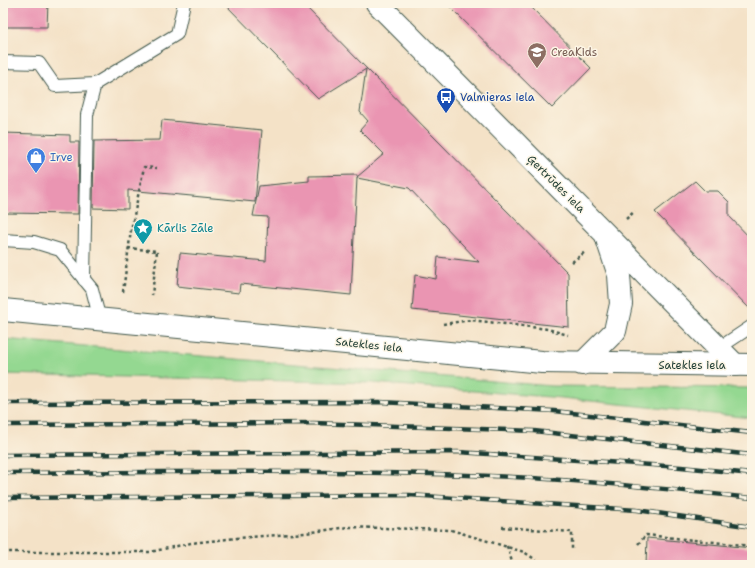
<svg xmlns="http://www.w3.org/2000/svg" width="755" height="568" viewBox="0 0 755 568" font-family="'Shantell Sans',sans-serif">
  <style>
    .green { fill: #94d891; stroke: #5a8a62 }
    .building { fill: #ea95b2 }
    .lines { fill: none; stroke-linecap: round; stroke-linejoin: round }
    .service-casing { stroke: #3f564a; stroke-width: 14 }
    .minor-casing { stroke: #3f564a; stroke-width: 24 }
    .primary-casing { stroke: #3f564a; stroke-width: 24 }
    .path { stroke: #3f564a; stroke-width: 2.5; stroke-dasharray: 3 3; stroke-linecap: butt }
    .service { stroke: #fff; stroke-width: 12 }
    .minor { stroke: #fff; stroke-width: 22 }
    .primary { stroke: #fff; stroke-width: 22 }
    .rail-casing { stroke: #1f3d34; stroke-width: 4.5 }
    .rail { stroke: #fcf5e5; stroke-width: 3; stroke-dasharray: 9; stroke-linecap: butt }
    .labels { text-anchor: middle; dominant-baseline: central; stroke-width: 3; stroke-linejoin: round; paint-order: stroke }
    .education-label { font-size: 11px; fill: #785e54; stroke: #fcf5e5; text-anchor: start }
    .transit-label { font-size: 11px; fill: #164399; stroke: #fcf5e5; text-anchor: start }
    .shop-label { font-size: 11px; fill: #366cbe; stroke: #fcf5e5; text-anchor: start }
    .street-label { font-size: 11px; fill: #1f3d34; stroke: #fcf5e5 }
    .culture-label { font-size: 11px; fill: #0d838f; stroke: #fcf5e5; text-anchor: start }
  </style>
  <rect width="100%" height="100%" fill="#fcf5e5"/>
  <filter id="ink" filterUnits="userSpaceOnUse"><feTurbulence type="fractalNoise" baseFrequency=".025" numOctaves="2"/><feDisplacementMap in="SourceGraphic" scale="8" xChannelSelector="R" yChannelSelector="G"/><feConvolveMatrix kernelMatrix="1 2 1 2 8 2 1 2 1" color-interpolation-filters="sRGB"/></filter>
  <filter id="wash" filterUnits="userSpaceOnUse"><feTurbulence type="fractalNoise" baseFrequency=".012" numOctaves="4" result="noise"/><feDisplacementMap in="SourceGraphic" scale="16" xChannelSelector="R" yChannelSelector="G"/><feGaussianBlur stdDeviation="0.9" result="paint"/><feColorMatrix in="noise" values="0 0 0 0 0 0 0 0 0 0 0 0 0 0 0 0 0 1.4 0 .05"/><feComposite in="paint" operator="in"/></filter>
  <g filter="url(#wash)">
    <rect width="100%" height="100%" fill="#f4e2c7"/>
    <path class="green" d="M 3,339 L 552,386 L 752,388 L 752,418 L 562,398 L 373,383 L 3,374 Z"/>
    <g id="blocks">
      <g class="building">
        <path d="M 3,3 L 48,3 L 47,27 L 3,27 Z"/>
        <path d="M 224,3 L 302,3 L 568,273 L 569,327 L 412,310 L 415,275 L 436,279 L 438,257 L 479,262 L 409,188 L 357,178 L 351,295 L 240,284 L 239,293 L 177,286 L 180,253 L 266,261 L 268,217 L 253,216 L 259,186 L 309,181 L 309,176 L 357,175 L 357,177 L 384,154 L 360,130 L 368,121 L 360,112 L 366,69 L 318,99 Z"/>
        <path d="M 446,3 L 527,3 L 591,68 L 552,108 Z"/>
        <path d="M 162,120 L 262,130 L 255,202 L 128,190 L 128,209 L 93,208 L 94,141 L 160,140 Z"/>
        <path d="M 3,133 L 70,135 L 70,142 L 79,142 L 78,214 L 3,213 Z"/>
        <path d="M 695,181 L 705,191 L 718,191 L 729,202 L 729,216 L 752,240 L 752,311 L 655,212 Z"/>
        <path d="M 647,538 L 752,548 L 752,565 L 646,565 Z"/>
      </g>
    </g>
  </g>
  <g filter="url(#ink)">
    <use href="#blocks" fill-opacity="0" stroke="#3f564a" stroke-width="1"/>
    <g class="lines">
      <g class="service-casing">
        <g id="service">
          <path d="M 3,62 L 39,63 L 55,86 L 95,84"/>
          <path d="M 3,240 L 34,242 L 60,250 L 92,289 L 100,320"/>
          <path d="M 84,280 L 87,115 L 95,84 L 177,34 L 184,3"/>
          <path d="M 719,348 L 752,326"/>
        </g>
      </g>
      <g class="minor-casing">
        <g id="minor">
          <path d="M 377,3 L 735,365"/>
          <path d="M 582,364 L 615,331 L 621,304 L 619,275 L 607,239"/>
        </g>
      </g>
      <g class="primary-casing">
        <path id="primary" d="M 3,310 L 542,362 L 752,365"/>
      </g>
      <g class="path">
        <path d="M 626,219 L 635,211"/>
        <path d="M 128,248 L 157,251 L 152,295"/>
        <path d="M 572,262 L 585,252"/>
        <path d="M 123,292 L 131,230 L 144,167 L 157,168"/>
        <path d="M 443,324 L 471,320 L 548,329 L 568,335"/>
        <path d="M 502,527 L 572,532 L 572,551"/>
        <path d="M 638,544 L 646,535 L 752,546"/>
        <path d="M 507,546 L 513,565"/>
        <path d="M 3,552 L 150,552 L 191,543 L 237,538 L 305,533 L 348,527 L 451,530 L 524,552 L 536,560"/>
      </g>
      <use href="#service" class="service"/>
      <use href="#minor" class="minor"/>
      <use href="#primary" class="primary"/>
      <g class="rail-casing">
        <g id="rail">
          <path d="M 3,403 L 380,402 L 554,411 L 752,433"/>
          <path d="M 3,425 L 314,423 L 534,431 L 752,455"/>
          <path d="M 3,455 L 458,452 L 681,467 L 752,474"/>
          <path d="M 3,473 C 158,472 312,470 467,475 C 562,478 657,488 752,498"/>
          <path d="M 3,498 L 409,495 L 637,510 L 752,527"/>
        </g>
      </g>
      <use href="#rail" class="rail"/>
    </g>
  </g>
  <defs>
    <g id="school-pin" transform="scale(1)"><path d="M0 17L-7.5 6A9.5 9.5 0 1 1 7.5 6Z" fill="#8d6e63" stroke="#fcf5e5"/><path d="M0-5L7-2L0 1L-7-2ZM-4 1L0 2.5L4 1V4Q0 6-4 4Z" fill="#fff"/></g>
    <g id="bus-pin" transform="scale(1)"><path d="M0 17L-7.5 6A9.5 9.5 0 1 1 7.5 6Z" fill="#1a4fb4" stroke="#fcf5e5"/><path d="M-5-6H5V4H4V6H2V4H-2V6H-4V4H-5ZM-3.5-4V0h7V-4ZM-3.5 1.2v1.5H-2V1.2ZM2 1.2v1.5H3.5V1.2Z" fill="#fff"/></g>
    <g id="shop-pin" transform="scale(1)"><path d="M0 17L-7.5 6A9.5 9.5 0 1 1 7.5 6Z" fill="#3f7fe0" stroke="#fcf5e5"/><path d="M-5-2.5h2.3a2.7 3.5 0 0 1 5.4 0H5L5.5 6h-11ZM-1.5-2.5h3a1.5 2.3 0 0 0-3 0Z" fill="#fff"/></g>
    <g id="sight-pin" transform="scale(1)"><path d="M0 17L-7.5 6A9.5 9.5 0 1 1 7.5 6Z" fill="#0f9aa8" stroke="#fcf5e5"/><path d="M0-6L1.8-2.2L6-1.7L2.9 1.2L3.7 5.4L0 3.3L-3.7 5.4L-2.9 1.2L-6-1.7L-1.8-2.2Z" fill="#fff"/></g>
  </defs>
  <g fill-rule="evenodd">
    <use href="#school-pin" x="537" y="52"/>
    <use href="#bus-pin" x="446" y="97"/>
    <use href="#shop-pin" x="36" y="157"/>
    <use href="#sight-pin" x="143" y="228"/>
  </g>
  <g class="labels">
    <g class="education-label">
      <text x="551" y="52">CreaKids</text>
    </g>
    <g class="transit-label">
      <text x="460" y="97">Valmieras iela</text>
    </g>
    <g class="shop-label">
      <text x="50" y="157">Irve</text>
    </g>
    <g class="street-label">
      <text transform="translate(556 184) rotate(45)">Ģertrūdes iela</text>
      <text transform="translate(369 345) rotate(6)">Satekles iela</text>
      <text x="692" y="365">Satekles iela</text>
    </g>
    <g class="culture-label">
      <text x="157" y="228">Kārlis Zāle</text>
    </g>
  </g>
  <rect width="755" height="568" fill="none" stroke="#fcf5e5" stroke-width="16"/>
</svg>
